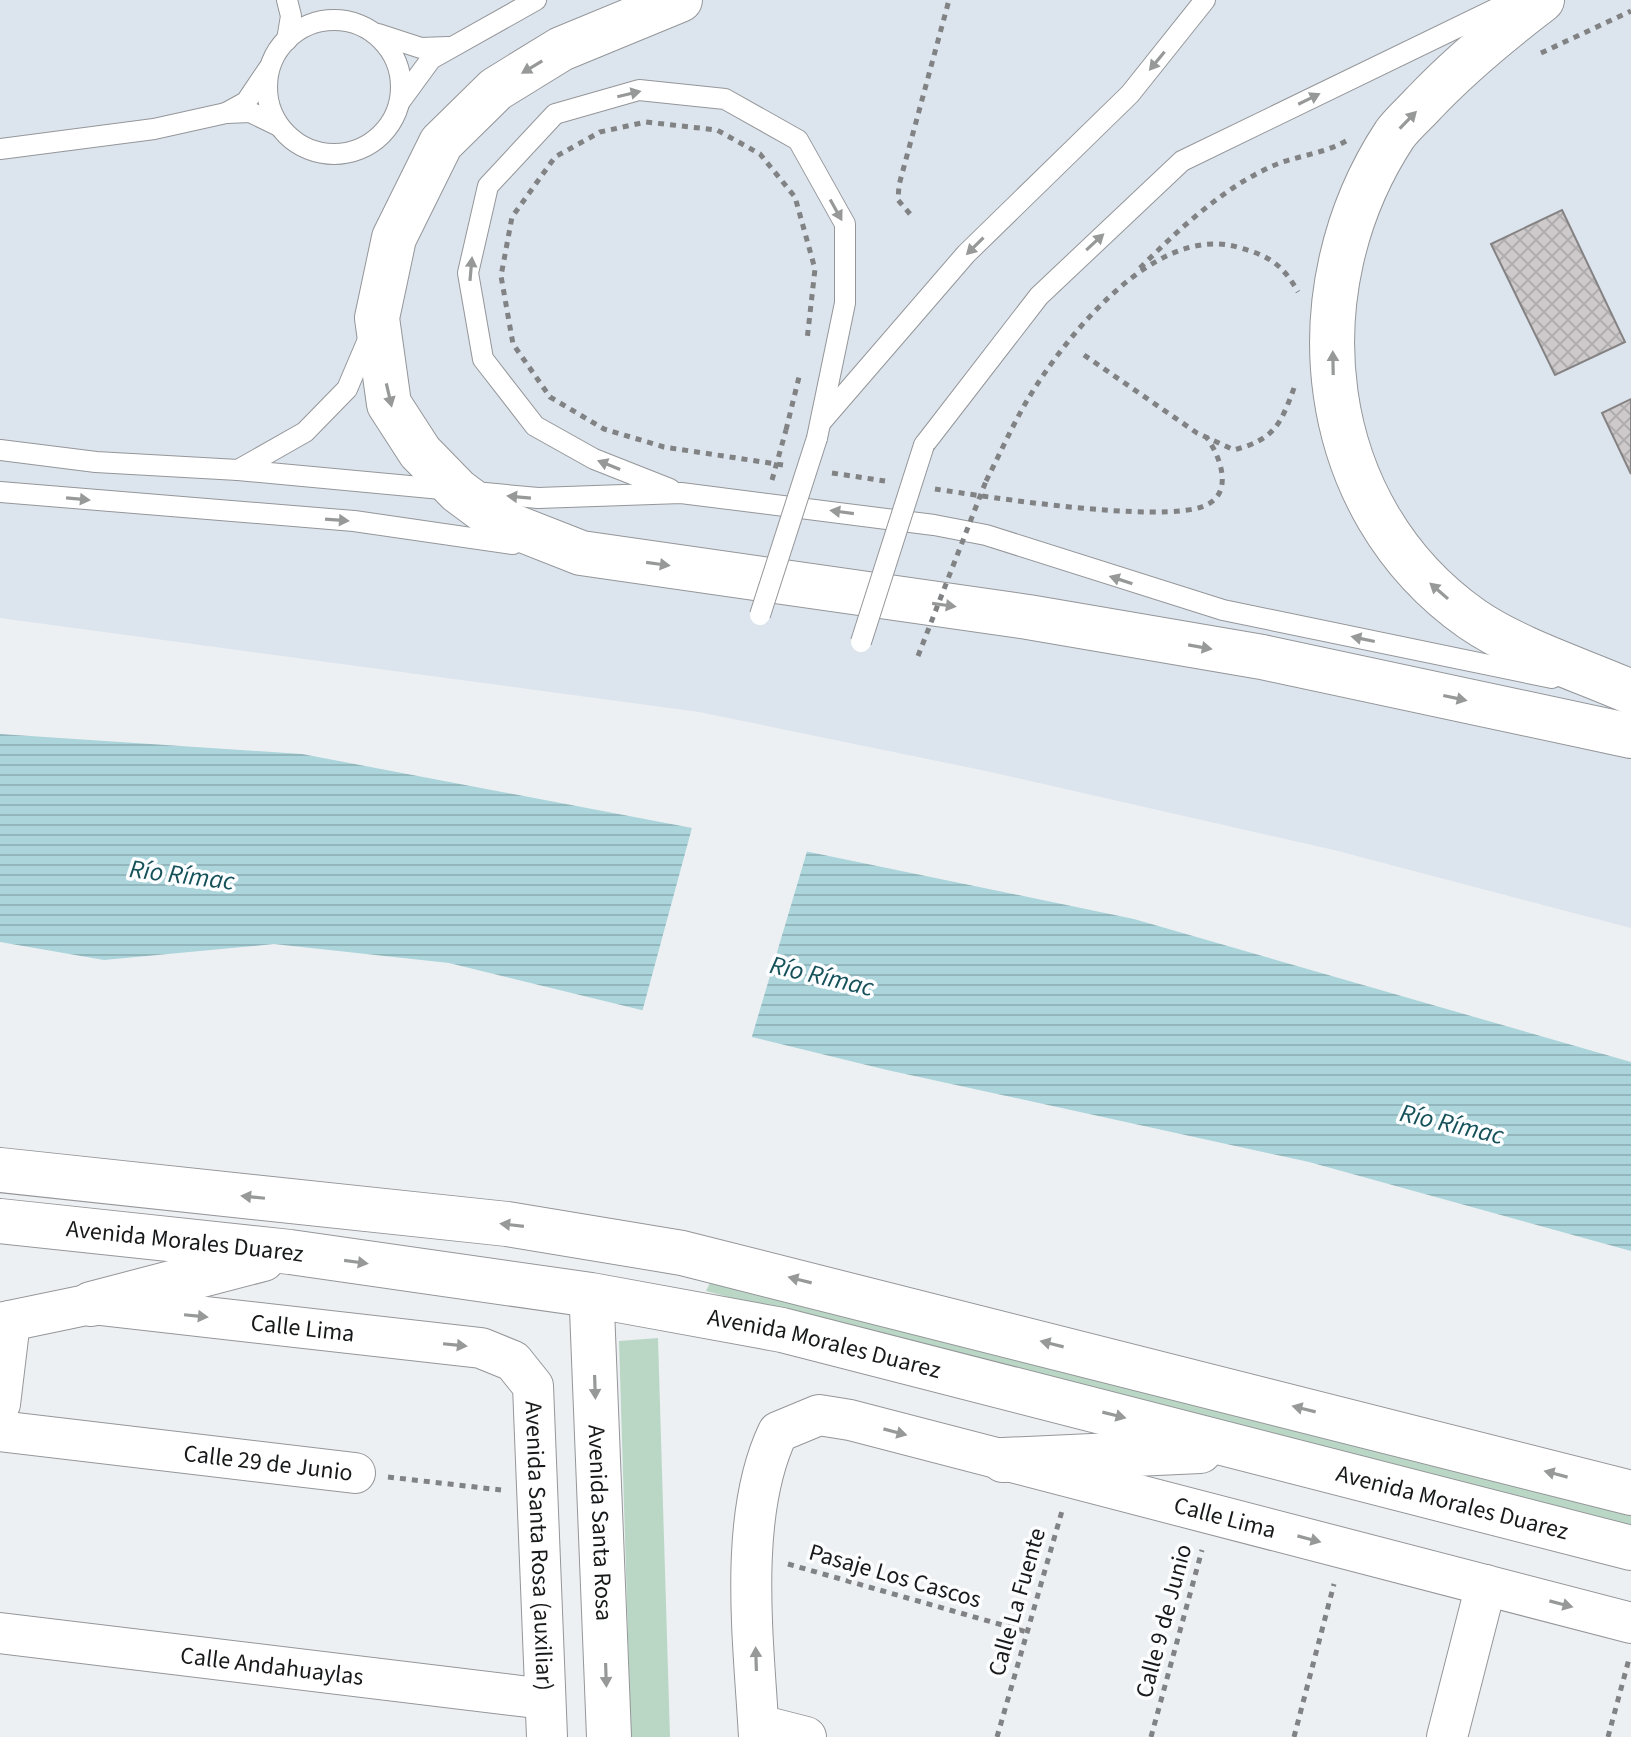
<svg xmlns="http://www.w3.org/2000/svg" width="1631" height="1737" viewBox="0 0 1631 1737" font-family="'Source Sans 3',sans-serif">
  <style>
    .built { fill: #dce4ed }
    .green { fill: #bad7c6 }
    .water { fill: url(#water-rules) }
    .pier { fill: #edf0f3 }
    .building { fill: url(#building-cross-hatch); stroke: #858283; stroke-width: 2 }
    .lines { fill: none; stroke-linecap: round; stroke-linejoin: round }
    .lane-casing { stroke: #949699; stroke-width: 22 }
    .street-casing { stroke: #949699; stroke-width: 42 }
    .secondary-casing { stroke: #949699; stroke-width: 46 }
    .primary-casing { stroke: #949699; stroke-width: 46 }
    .highway-casing { stroke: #949699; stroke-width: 46 }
    .path { stroke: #808284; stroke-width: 5; stroke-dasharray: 6 6; stroke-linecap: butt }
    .lane { stroke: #fff; stroke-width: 20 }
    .street { stroke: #fff; stroke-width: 40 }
    .secondary { stroke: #fff; stroke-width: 44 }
    .primary { stroke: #fff; stroke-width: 44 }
    .highway { stroke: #fff; stroke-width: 44 }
    .lane-bridge-casing { stroke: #949699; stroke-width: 22; stroke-linecap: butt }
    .path-bridge { stroke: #808284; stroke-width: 5; stroke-dasharray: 6 6; stroke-linecap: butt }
    .lane-bridge { stroke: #fff; stroke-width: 20 }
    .oneway { fill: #979898 }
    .labels { text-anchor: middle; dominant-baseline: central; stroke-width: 7; stroke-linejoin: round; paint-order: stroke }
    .street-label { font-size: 24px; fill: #18191a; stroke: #fcfdff }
    .water-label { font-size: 26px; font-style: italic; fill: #155159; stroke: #fcfdff }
  </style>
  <defs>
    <pattern id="water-rules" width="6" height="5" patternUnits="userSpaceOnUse" patternTransform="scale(2)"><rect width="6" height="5" fill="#abd5db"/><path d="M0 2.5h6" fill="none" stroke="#92b6bb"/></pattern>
    <pattern id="building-cross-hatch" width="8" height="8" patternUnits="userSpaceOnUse" patternTransform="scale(2)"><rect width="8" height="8" fill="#cecacc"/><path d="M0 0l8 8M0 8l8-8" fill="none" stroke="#b0adaf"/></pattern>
  </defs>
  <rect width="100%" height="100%" fill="#edf0f3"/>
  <path class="built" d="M 0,0 L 1631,0 L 1631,928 L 1334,850 L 986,771 L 699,712 L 0,618 Z"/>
  <g class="green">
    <path d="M 711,1281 L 1631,1507 L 1631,1541 L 706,1291 Z"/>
    <path d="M 658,1338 L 670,1737 L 631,1737 L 619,1341 Z"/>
  </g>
  <path class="water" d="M 0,734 L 302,754 L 708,831 L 1134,919 L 1631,1062 L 1631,1251 L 1309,1162 L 887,1070 L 449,963 L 274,944 L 104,960 L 0,942 Z"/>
  <path class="pier" d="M 693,824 L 808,848 L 750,1043 L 641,1016 Z"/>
  <g class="building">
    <path d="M 1562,210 L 1625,342 L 1555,375 L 1491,244 Z"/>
    <path d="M 1631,399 L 1631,474 L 1602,413 Z"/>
  </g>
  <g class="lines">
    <g class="lane-casing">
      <g id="lane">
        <circle cx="334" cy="87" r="67"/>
        <path d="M 378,34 L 421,48 L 448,47"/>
        <path d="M 287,40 L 291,16 L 287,0"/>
        <path d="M 401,100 L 431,59 L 536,0"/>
        <path d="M 226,113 L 246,102 L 269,68"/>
        <path d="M 0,149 L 154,129 L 226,113 L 250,112 L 279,126"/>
        <path d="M 821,422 L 966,254 L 1130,94 L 1205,0"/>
        <path d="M 924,445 L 1039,296 L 1182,161 L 1514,0"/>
        <path d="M 0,450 L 96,462 L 238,470 L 538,498 L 681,493 L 934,525 L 986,535 L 1223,610 L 1552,678"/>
        <path d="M 238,470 L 305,432 L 347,389 L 370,335"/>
        <path d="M 670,489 L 594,459 L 535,426 L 483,359 L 468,273 L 488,186 L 555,114 L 639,90 L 725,99 L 798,140 L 845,224 L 845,303 L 817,438"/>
        <path d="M 0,492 L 354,521 L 513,544"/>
      </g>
    </g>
    <g class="street-casing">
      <g id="street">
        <path id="s1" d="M 0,1323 L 91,1304 L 481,1348 L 513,1361 L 533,1386 L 547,1737"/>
        <path d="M 0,1404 L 10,1321"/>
        <path id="s2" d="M 0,1431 L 355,1473"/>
        <path id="s3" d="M 0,1633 L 545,1699"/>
        <path d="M 759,1725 L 806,1737"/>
        <path id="s4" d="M 759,1737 C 754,1644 737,1518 778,1432 L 819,1415 L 850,1420 L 1631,1623"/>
        <path d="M 1447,1737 L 1486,1585"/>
      </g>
    </g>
    <g class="secondary-casing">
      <g id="secondary">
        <path id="s5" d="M 592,1309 L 609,1737"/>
      </g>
    </g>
    <g class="primary-casing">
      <g id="primary">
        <path d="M 680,0 L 561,49 L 496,89 L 441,143 L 394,238 L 377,318 L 389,404 L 420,452 L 458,491 L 497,520 L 581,553 L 1028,617 L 1262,657 L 1631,736"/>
        <path d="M 1542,0 C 1500,32 1460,65 1424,103 C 1415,113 1403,123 1395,134 C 1292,290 1314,508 1472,619 C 1517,650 1581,670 1631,692"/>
      </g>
    </g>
    <g class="highway-casing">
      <g id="highway">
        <path d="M 0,1170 L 507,1224 L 682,1253 L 1631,1493"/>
        <path id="s6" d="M 0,1221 L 290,1252 L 591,1295 L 782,1330 L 1631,1548"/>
        <path d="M 91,1304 L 263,1259"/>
        <path d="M 1003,1460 L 1200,1451"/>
      </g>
    </g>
    <g class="path">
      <path d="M 1541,53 L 1631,11"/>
      <path d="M 910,214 L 898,200 L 899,185 L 949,0"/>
      <path d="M 1140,268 C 1179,229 1228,183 1280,163 C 1302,155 1325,153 1346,141"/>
      <path d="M 1084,355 L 1197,433 L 1234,450 C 1274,439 1280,426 1294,388"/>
      <path d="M 786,430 L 800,373"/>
      <path d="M 783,465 L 664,447 L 604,429 L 550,397 L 513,344 L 501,276 L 512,217 L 555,157 L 600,132 L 646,122 L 717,130 L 760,154 L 795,197 L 815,269 L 807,340"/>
      <path d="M 832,473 L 885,481"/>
      <path d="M 986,481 C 1000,454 1012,426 1028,399 C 1065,337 1155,224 1237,247 C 1267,255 1282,263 1298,292"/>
      <path d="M 935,489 C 988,497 1160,524 1204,506 C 1235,494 1220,456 1207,438"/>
      <path d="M 388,1477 L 501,1490"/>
      <path d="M 788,1564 L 1027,1632"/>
      <path d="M 997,1737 L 1062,1511"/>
      <path d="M 1151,1737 L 1202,1550"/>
      <path d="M 1294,1737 L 1334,1584"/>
      <path d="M 1608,1737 L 1629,1659"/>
    </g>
    <use href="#lane" class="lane"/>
    <use href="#street" class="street"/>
    <use href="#secondary" class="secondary"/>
    <use href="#primary" class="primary"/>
    <use href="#highway" class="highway"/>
    <g class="lane-bridge-casing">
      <g id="lane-bridge">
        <path d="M 760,615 L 817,438"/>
        <path d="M 861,642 L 924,445"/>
      </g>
    </g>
    <g class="path-bridge">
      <path d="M 772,480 L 786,430"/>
      <path d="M 918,656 L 986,481"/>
    </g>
    <use href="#lane-bridge" class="lane-bridge"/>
  </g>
  <defs><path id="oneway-solid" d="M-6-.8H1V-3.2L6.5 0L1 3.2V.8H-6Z" transform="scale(2)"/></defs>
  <g class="oneway">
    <use href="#oneway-solid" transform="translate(1157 61) rotate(129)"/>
    <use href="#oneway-solid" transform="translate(532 67) rotate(149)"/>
    <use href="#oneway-solid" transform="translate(629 94) rotate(-13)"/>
    <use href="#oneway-solid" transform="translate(1309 99) rotate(-26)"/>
    <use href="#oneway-solid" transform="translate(1408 120) rotate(-46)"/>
    <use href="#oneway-solid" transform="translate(836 210) rotate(61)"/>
    <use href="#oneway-solid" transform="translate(1095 242) rotate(-43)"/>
    <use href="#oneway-solid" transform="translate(975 246) rotate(135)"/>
    <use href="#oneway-solid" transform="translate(471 269) rotate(-85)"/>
    <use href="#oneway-solid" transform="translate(1333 363) rotate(-91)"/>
    <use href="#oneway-solid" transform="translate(389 395) rotate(77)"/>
    <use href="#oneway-solid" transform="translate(609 465) rotate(-158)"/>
    <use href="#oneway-solid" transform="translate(519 497) rotate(-175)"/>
    <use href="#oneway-solid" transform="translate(78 499) rotate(5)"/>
    <use href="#oneway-solid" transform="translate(842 512) rotate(-172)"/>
    <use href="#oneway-solid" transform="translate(337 520) rotate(4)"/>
    <use href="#oneway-solid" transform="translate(658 564) rotate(8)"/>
    <use href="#oneway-solid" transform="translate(1121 580) rotate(-162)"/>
    <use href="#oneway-solid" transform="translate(1439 591) rotate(-139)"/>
    <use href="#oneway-solid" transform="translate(944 605) rotate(8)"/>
    <use href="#oneway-solid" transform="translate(1363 639) rotate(-168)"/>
    <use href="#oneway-solid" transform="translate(1200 647) rotate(10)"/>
    <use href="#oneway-solid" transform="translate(1455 698) rotate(12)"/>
    <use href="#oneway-solid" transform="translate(253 1197) rotate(-174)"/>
    <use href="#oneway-solid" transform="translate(512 1225) rotate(-173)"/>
    <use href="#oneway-solid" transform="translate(356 1262) rotate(8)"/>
    <use href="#oneway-solid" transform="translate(800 1280) rotate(-166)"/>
    <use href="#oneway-solid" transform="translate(196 1316) rotate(6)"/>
    <use href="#oneway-solid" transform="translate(1052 1344) rotate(-166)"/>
    <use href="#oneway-solid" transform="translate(455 1345) rotate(6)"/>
    <use href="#oneway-solid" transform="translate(595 1387) rotate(88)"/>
    <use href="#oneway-solid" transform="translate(1304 1409) rotate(-166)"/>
    <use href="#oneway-solid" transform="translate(1114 1415) rotate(14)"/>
    <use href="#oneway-solid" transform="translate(895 1432) rotate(15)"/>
    <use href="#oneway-solid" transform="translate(1556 1474) rotate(-165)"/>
    <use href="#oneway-solid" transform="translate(1309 1539) rotate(15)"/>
    <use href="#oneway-solid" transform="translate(1561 1604) rotate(15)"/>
    <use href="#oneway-solid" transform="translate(756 1659) rotate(-92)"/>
    <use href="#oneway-solid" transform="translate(606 1675) rotate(88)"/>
  </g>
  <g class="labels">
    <g class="street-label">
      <text stroke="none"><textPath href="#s6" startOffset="186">Avenida Morales Duarez</textPath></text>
      <text stroke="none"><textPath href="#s1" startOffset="306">Calle Lima</textPath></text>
      <text stroke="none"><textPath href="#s6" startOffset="834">Avenida Morales Duarez</textPath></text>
      <text stroke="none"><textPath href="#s2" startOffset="270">Calle 29 de Junio</textPath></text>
      <text stroke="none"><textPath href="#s6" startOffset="1482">Avenida Morales Duarez</textPath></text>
      <text stroke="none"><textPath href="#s4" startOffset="772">Calle Lima</textPath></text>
      <text stroke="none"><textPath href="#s5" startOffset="214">Avenida Santa Rosa</textPath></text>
      <text stroke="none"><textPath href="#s1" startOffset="712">Avenida Santa Rosa (auxiliar)</textPath></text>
      <text transform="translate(895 1576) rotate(16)">Pasaje Los Cascos</text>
      <text transform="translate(1017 1602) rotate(-74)">Calle La Fuente</text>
      <text transform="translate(1164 1621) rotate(-75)">Calle 9 de Junio</text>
      <text stroke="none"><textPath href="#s3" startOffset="274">Calle Andahuaylas</textPath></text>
    </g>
    <g class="water-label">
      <text transform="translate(182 875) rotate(7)">Río Rímac</text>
      <text transform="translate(822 976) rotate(13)">Río Rímac</text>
      <text transform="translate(1452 1124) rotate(13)">Río Rímac</text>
    </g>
  </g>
</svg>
